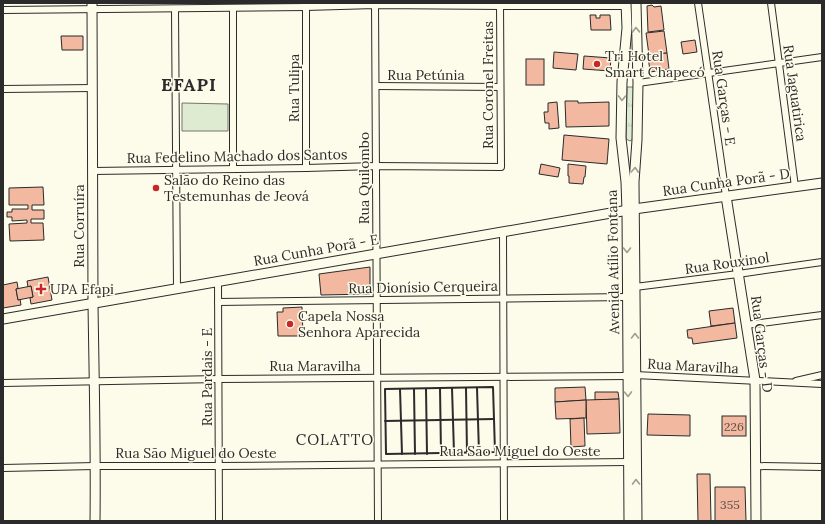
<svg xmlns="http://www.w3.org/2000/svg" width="825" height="524" viewBox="0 0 825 524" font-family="Lora,serif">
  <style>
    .grass { fill: url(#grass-tufts); stroke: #74746e }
    .garden { fill: #deebd1; stroke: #74746e }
    .building { fill: #f2b8a0; stroke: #2b2b2b }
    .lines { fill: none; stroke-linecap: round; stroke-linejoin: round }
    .street-casing { stroke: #2b2b2b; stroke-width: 8 }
    .secondary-casing { stroke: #2b2b2b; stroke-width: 11 }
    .street { stroke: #fdfbea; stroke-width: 6 }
    .secondary { stroke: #fdfbea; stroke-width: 9 }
    .wall { stroke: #2b2b2b; stroke-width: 2 }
    .oneway { stroke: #9e9d94 }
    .poi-dot { fill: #c62828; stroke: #fdfbea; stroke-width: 1.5 }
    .labels { text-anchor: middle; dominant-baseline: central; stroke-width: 3; stroke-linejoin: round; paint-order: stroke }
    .number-label { font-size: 12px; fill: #5d4e48 }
    .poi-label { font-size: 14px; fill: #2b2b2b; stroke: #fdfbea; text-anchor: start }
    .street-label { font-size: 14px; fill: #2b2b2b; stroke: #fdfbea }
    .neighbourhood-label { font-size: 15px; letter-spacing: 1px; fill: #2b2b2b; stroke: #fdfbea }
    .district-label { font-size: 18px; font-weight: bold; letter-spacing: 1px; fill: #2b2b2b; stroke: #fdfbea }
  </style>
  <defs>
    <pattern id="grass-tufts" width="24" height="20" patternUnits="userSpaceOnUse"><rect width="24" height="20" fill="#deebd1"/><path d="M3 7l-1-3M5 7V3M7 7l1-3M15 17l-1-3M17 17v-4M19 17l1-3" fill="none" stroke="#bfcab4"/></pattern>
  </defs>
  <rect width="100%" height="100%" fill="#fdfbea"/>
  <path class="grass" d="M 627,87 L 634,87 L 633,139 L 630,141 L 626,139 L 627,89 Z"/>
  <path class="garden" d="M 182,103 L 228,104 L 228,131 L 182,131 Z"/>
  <g class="building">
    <path d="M 652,5 L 654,7 L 661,6 L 664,30 L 648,32 L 647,6 Z"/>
    <path d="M 590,15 L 596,15 L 596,18 L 600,18 L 600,15 L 610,15 L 611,30 L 591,30 Z"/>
    <path d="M 664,31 L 667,53 L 649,55 L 646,33 Z"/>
    <path d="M 61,36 L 83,36 L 83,50 L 62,50 Z"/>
    <path d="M 695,40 L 697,52 L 683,54 L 681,42 Z"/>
    <path d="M 554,52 L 578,54 L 576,70 L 553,68 Z"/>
    <path d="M 667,53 L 669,69 L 650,72 L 648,55 Z"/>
    <path d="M 584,56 L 611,58 L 610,71 L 583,69 Z"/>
    <rect x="526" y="59" width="18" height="26"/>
    <path d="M 565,101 L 578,101 L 578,103 L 609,102 L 609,126 L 566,127 Z"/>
    <path d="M 557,102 L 559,128 L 549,129 L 549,123 L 545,123 L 544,112 L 548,112 L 548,103 Z"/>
    <path d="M 564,135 L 609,139 L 607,164 L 562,160 Z"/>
    <path d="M 541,164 L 560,168 L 558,177 L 539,174 Z"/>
    <path d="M 568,164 L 586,166 L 585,177 L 584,177 L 583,184 L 569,183 L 569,176 L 568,176 Z"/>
    <path d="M 43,187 L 44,205 L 32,205 L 32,210 L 44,210 L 44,219 L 31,219 L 31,223 L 43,223 L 44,240 L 10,241 L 9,224 L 27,223 L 27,220 L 12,221 L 12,217 L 7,217 L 7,212 L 12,212 L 12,209 L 28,209 L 28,205 L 9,205 L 9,188 Z"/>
    <path d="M 370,267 L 370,294 L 321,295 L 319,274 Z"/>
    <path d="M 48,277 L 52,300 L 31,304 L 30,298 L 33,297 L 31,286 L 28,287 L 27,281 Z"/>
    <path d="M 17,282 L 18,288 L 16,289 L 18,300 L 20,299 L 21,305 L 3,308 L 3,285 Z"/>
    <path d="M 31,286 L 33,297 L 18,300 L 16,289 Z"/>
    <path d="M 302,307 L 303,336 L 278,336 L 277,312 L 283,312 L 283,308 Z"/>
    <path d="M 733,308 L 735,323 L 711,326 L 709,311 Z"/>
    <path d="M 735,323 L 737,338 L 693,344 L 692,338 L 688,338 L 687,330 Z"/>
    <path d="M 585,387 L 586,400 L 555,402 L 555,388 Z"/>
    <path d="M 595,392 L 618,392 L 619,399 L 595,400 Z"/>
    <path d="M 619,399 L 620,433 L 587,434 L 586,400 Z"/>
    <path d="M 586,400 L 586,418 L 556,419 L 555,402 Z"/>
    <path d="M 648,414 L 690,415 L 690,436 L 647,435 Z"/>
    <rect x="722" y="416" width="24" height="20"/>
    <path d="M 584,418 L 585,446 L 571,447 L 570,419 Z"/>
    <path d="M 697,474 L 710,474 L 711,521 L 698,521 Z"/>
    <path d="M 715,487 L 745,487 L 746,521 L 715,521 Z"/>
  </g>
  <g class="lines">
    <g class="street-casing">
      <g id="street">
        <path d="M 375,3 L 378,521"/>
        <path d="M 698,3 L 726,196"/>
        <path d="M 771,3 L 795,187"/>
        <path d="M 175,9 L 177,289"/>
        <path d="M 3,10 L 306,7 L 375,5 L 500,6 L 626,6"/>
        <path d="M 638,83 L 822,57"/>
        <path d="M 376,86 L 500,87"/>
        <path d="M 3,89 L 93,88"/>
        <path d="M 306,168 L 306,7"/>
        <path d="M 233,169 L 233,8"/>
        <path d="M 93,171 L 306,168 L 376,166 L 501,167 L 500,3"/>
        <path d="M 503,232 L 504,521"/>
        <path d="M 218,282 L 219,521"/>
        <path d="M 635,287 L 738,274 L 822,262"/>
        <path d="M 218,302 L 627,297"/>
        <path d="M 746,325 L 822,315"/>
        <path d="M 635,375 L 822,384"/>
        <path d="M 796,381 L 822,375"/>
        <path d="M 3,383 L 219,379 L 627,376"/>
        <path d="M 755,466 L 822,467"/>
        <path d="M 3,468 L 95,466 L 219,466 L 628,462"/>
      </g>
    </g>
    <g class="secondary-casing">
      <g id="secondary">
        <path d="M 92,3 C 93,103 92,203 93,303 C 94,376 96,448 95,521"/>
        <path d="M 626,3 L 627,28 L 622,82 L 621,138 L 626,182 L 627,211 L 629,521"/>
        <path d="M 636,3 L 638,83 L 637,140 L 634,182 L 637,521"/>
        <path d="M 726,196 L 755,380 L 756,521"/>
        <path d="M 3,319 L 634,209 L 822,183"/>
      </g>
    </g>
    <use href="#street" class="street"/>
    <use href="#secondary" class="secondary"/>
    <g class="wall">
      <path d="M 493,387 L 495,452 L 386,454 L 385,389 Z"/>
      <path d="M 440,388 L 441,453"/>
      <path d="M 452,388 L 454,453"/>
      <path d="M 466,388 L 467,453"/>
      <path d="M 477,388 L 479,453"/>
      <path d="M 400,389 L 402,454"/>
      <path d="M 414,389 L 415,454"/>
      <path d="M 426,389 L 427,454"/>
      <path d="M 385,421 L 494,419"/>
    </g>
  </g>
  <defs><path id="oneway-chevron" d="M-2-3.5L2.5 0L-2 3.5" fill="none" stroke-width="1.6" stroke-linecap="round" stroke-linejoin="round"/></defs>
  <g class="oneway">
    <use href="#oneway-chevron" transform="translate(636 30) rotate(-92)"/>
    <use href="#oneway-chevron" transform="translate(622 98) rotate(91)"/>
    <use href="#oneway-chevron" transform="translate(635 170) rotate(-87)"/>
    <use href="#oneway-chevron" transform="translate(627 250) rotate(90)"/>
    <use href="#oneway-chevron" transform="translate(635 336) rotate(-90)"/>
    <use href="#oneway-chevron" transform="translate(628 394) rotate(89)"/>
    <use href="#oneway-chevron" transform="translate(636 482) rotate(-91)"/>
  </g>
  <g class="poi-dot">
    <circle cx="597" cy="64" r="4"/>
    <circle cx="156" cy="188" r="4"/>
    <path d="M39 283h4v4h4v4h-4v4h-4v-4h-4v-4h4z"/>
    <circle cx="290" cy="324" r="4"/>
  </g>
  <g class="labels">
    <g class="number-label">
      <text x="734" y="426">226</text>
      <text x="730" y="504">355</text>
    </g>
    <g class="poi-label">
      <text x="605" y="56">Tri Hotel<tspan x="605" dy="16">Smart Chapecó</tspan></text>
      <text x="164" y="180">Salão do Reino das<tspan x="164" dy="16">Testemunhas de Jeová</tspan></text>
      <text x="50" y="289">UPA Efapi</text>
      <text x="298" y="316">Capela Nossa<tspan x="298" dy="16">Senhora Aparecida</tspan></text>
    </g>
    <g class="street-label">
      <text x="426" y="75">Rua Petúnia</text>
      <text transform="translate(488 85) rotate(-90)">Rua Coronel Freitas</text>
      <text transform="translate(294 88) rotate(-90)">Rua Tulipa</text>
      <text transform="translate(795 93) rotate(82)">Rua Jaguatirica</text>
      <text transform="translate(724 98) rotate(82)">Rua Garças - E</text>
      <text transform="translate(237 156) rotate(-1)">Rua Fedelino Machado dos Santos</text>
      <text transform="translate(364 178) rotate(-90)">Rua Quilombo</text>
      <text transform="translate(726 182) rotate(-8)">Rua Cunha Porã - D</text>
      <text transform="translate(79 226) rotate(-90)">Rua Corruíra</text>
      <text transform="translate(316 250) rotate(-10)">Rua Cunha Porã - E</text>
      <text transform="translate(613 262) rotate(-91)">Avenida Atílio Fontana</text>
      <text transform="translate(727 263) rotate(-8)">Rua Rouxinol</text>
      <text transform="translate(423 287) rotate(-1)">Rua Dionísio Cerqueira</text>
      <text transform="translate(762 344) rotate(83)">Rua Garças - D</text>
      <text x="315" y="366">Rua Maravilha</text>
      <text transform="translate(693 366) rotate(3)">Rua Maravilha</text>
      <text transform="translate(207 377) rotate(-90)">Rua Pardais - E</text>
      <text x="520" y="451">Rua São Miguel do Oeste</text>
      <text x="196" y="453">Rua São Miguel do Oeste</text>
    </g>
    <g class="neighbourhood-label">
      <text x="335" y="439">COLATTO</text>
    </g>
    <g class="district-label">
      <text x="189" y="84">EFAPI</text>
    </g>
  </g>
  <rect width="825" height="524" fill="none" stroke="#2b2b2b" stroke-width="8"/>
</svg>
